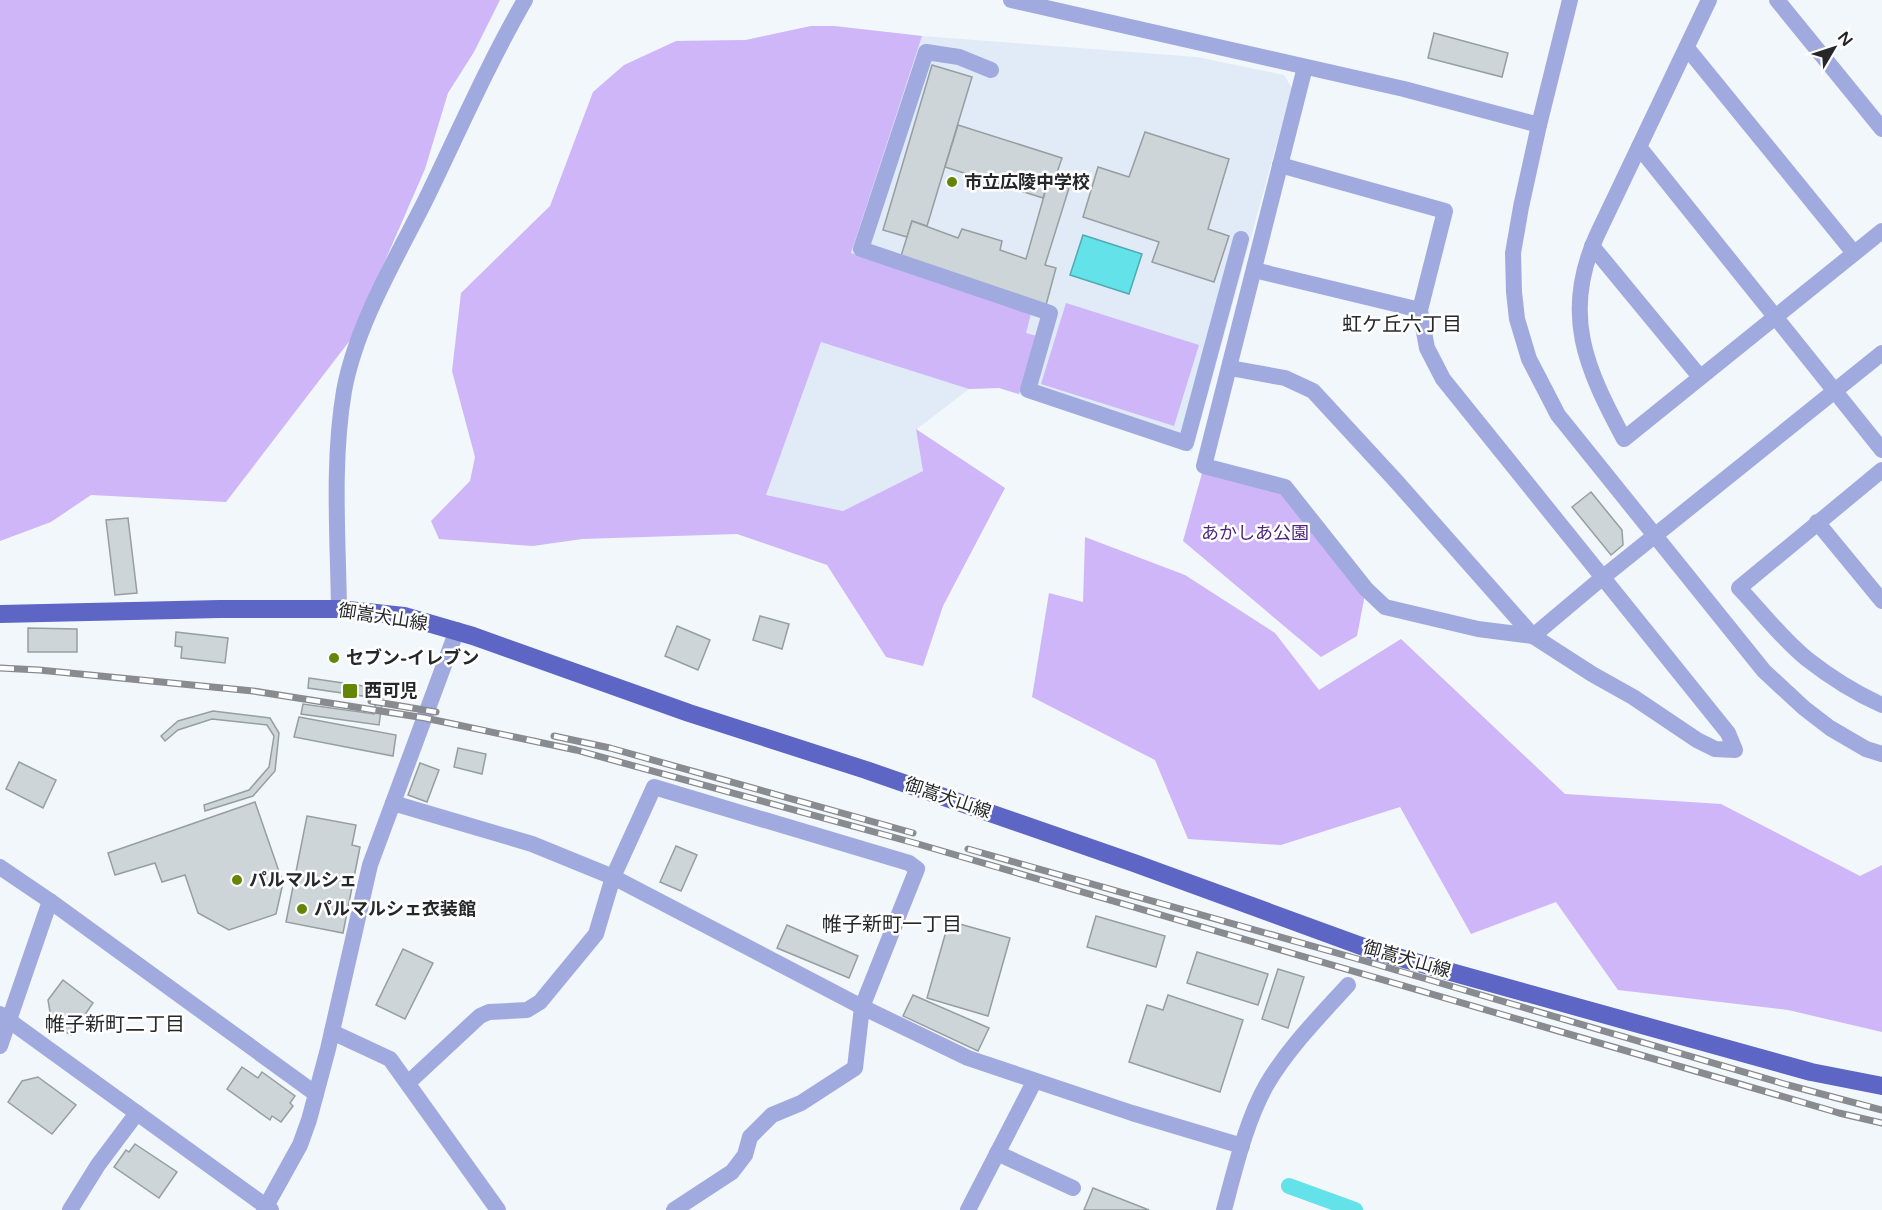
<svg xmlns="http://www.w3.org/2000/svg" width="1882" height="1210" viewBox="0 0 1882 1210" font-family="'Varela Round','Noto Sans JP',sans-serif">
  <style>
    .built { fill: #e1ebf7 }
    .green { fill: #ceb6f8 }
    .water { fill: #63e2ea; stroke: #50aab0; stroke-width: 1.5 }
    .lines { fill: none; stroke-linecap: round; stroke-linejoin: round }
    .canal { stroke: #63e2ea; stroke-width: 16 }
    .building { fill: #cdd5d8; stroke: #979ea1; stroke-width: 1.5 }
    .minor { stroke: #a0aadf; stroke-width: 16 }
    .major { stroke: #5d66c5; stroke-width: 18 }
    .rail-casing { stroke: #888b8f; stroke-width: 7 }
    .rail { stroke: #fff; stroke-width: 4.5; stroke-dasharray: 14; stroke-linecap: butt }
    .poi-dot { fill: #648605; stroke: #fff; stroke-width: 2 }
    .labels { text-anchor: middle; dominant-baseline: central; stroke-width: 5; stroke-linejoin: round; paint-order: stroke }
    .poi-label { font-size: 18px; font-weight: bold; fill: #252729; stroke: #fff; text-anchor: start }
    .park-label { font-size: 18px; fill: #4f267e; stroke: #fff }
    .street-label { font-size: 18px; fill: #252729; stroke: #fff }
    .neighbourhood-label { font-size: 20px; fill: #252729; stroke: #fff }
  </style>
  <rect width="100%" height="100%" fill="#f2f7fc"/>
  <path class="built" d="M 811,26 L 834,26 L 922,36 L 1197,57 L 1284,75 L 1292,88 L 1192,452 L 999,388 L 969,389 L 917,429 L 924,471 L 843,511 L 766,495 L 676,41 L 746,40 Z"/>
  <g class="green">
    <path d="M 0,0 L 500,0 L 474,52 L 448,93 L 425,169 L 351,339 L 226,502 L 91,495 L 51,522 L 0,541 Z"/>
    <path d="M 811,26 L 834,26 L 922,36 L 851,253 L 1031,314 L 1026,333 L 1037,336 L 1019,394 L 999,388 L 969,389 L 821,342 L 766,495 L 843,511 L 923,471 L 916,429 L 1005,488 L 943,606 L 923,666 L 886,657 L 827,565 L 737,534 L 582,539 L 533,546 L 439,539 L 431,521 L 470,481 L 475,457 L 452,371 L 461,293 L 550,206 L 593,92 L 624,65 L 676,41 L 746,40 Z"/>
    <path d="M 1066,303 L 1199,345 L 1174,426 L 1041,384 Z"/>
    <path d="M 1204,466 L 1285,487 L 1366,589 L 1357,636 L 1321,657 L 1183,541 Z"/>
    <path d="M 1085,537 L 1185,575 L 1275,633 L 1319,690 L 1401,639 L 1565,794 L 1721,804 L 1860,876 L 1882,865 L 1882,1032 L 1788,1010 L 1618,990 L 1556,902 L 1471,934 L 1400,807 L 1281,845 L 1188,839 L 1155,760 L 1032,697 L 1049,593 L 1083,602 Z"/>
  </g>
  <path class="water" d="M 1083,235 L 1142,254 L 1129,294 L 1070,275 Z"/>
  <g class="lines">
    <path class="canal" d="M 1289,1186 L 1355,1210"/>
  </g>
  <g class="building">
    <path d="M 1434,33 L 1508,53 L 1502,77 L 1428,58 Z"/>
    <path d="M 932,65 L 972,77 L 927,226 L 912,221 L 907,237 L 883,230 Z"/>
    <path d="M 958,125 L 1062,158 L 1053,184 L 1048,182 L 1043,198 L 945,167 Z"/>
    <path d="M 1145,132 L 1229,159 L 1208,229 L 1229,236 L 1214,282 L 1152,262 L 1159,242 L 1083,217 L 1098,167 L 1129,177 Z"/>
    <path d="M 1048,182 L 1069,188 L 1045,265 L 1056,268 L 1046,305 L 901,256 L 912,221 L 958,238 L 962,229 L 1002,241 L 1000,250 L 1026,259 Z"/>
    <path d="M 1591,492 L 1622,530 L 1623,545 L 1611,555 L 1572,507 Z"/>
    <path d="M 128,518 L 137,593 L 115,595 L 106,520 Z"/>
    <path d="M 760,616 L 789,624 L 782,649 L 753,640 Z"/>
    <path d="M 677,626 L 710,640 L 698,670 L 665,656 Z"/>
    <path d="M 28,628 L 77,629 L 77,652 L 28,652 Z"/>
    <path d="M 176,632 L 228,638 L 225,663 L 181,658 L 182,647 L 175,646 Z"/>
    <path d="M 309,678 L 384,689 L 379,725 L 301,714 L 303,704 L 374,714 L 376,698 L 308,688 Z"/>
    <path d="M 213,711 L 270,718 L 279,733 L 275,771 L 253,796 L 205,811 L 204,805 L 249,790 L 269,767 L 274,736 L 267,725 L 212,719 L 178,730 L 165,741 L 161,736 L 178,721 Z"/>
    <path d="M 299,717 L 396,735 L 393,756 L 294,737 Z"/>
    <path d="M 458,748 L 486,754 L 482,774 L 454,767 Z"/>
    <path d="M 19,762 L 56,780 L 43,808 L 6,789 Z"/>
    <path d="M 420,763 L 439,770 L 427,802 L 408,795 Z"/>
    <path d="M 255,802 L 283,883 L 276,914 L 229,930 L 198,913 L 185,875 L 162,882 L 155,863 L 115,875 L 108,853 Z"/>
    <path d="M 307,816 L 356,825 L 352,845 L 360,847 L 343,933 L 286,922 Z"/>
    <path d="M 676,846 L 697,855 L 681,891 L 660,882 Z"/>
    <path d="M 1096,916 L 1165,936 L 1156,967 L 1087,947 Z"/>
    <path d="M 949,921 L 1010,938 L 988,1016 L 927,998 Z"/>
    <path d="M 787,925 L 858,956 L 849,978 L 777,948 Z"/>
    <path d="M 403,949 L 433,963 L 405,1019 L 376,1005 Z"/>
    <path d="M 1197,952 L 1268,974 L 1258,1005 L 1187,983 Z"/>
    <path d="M 1278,969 L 1304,977 L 1288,1028 L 1262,1019 Z"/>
    <path d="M 63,980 L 93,1003 L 71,1035 L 52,1024 L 48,1000 Z"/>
    <path d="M 913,995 L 989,1028 L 978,1051 L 903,1016 Z"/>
    <path d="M 1168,995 L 1243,1020 L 1220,1092 L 1129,1062 L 1147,1005 L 1163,1010 Z"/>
    <path d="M 242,1067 L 258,1078 L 262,1072 L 295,1096 L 290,1103 L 293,1106 L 281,1122 L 272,1116 L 270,1120 L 227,1089 Z"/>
    <path d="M 38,1077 L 76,1105 L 52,1134 L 8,1102 L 22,1081 Z"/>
    <path d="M 135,1144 L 177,1172 L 159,1198 L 114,1167 L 126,1150 L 129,1152 Z"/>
    <path d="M 1093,1188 L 1149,1210 L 1084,1210 Z"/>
  </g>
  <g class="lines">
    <g class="minor">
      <path d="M 1011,0 L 1404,89 L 1539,125"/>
      <path d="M 1570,0 L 1539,125 L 1521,207 L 1513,253 L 1514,292 L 1517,319 L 1529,359 L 1558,415 L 1764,671 L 1804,708 L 1830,728 L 1866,749 L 1882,754"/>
      <path d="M 1709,0 L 1597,235 C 1561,314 1586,368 1624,439 L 1882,231"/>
      <path d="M 1777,0 L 1882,129"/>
      <path d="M 1687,48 L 1854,253"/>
      <path d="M 1305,67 L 1204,466 L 1285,487 L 1366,589 L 1385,607 L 1478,629 L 1533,636 L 1602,578 L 1882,353"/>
      <path d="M 991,70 L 959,57 L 926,52 L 861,249 L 1050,313 L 1028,390 L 1186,443 L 1241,239"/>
      <path d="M 1639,147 L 1882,450"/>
      <path d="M 1592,246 L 1700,377"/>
      <path d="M 1254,270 L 1420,310"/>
      <path d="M 1230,368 L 1285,378 L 1313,391 L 1396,481 L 1533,636 L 1592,674 L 1633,697 L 1697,740 L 1715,749 L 1735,750 L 1728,733 L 1443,379 L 1427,348 L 1420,310 L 1445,211 L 1280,165"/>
      <path d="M 1882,470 L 1739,588 C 1761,611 1781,638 1807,659 C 1830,677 1855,693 1882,705"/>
      <path d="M 1817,522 L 1882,601"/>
      <path d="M 339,609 C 338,537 332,462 344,391 C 356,325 396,259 426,199 C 458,133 488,64 525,0"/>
      <path d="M 393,803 L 532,844 L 613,877 L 862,1007 L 968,1058 L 1132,1113 L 1242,1146"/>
      <path d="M 0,867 L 50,901 L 316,1094"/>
      <path d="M 0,1014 L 271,1210"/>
      <path d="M 332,1032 L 390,1059 L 498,1210"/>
      <path d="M 0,1046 L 50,901"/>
      <path d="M 408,1083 L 480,1016 L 489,1012 L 527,1010 L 540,1002 L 596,934 L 613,877 L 654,787 L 909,863 L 917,869 L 862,1007 L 855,1068 L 801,1103 L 772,1115 L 750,1137 L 745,1155 L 732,1172 L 674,1210"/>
      <path d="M 997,1153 L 1073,1188"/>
      <path d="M 70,1210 L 98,1165 L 137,1113"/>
      <path d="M 264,1210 L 300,1145 L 309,1120 L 328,1049 L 370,865 L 457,630"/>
      <path d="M 968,1210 L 1034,1082"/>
      <path d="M 1224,1210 C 1235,1169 1246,1121 1267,1084 C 1289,1047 1319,1017 1348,985"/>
    </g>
    <path class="major" d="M 0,614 L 220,609 L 339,609 L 404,616 L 473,636 L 689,713 L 866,770 L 1134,863 L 1372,950 L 1811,1072 L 1882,1086"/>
    <g class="rail-casing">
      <g id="rail">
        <path d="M 0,668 L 39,670 L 253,691 L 425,718 L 576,750 L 918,844 L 1839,1113 L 1882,1123"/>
        <path d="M 371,701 L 436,712"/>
        <path d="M 554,736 L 610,748 L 913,833"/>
        <path d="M 968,849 L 1365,961 L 1788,1085 L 1882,1110"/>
      </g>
    </g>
    <use href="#rail" class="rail"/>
  </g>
  <g class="poi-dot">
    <circle cx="952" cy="182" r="6"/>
    <circle cx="334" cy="658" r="6"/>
    <rect x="342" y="683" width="16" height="16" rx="3"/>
    <circle cx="237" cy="880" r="6"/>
    <circle cx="302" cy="909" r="6"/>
  </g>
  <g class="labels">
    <g class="poi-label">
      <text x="964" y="182">市立広陵中学校</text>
      <text x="346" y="658">セブン-イレブン</text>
      <text x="364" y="691">西可児</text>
      <text x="249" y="880">パルマルシェ</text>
      <text x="314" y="909">パルマルシェ衣装館</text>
    </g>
    <g class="park-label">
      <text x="1255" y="533">あかしあ公園</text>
    </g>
    <g class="street-label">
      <text transform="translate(383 617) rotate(9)">御嵩犬山線</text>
      <text transform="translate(948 798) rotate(19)">御嵩犬山線</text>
      <text transform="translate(1407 959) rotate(16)">御嵩犬山線</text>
    </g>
    <g class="neighbourhood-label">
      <text x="1402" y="325">虹ケ丘六丁目</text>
      <text x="892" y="925">帷子新町一丁目</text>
      <text x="115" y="1025">帷子新町二丁目</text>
    </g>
  </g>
  <g transform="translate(1834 48) rotate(51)" stroke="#ffffff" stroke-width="4.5" paint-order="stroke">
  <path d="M0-4.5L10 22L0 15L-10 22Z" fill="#252729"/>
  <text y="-9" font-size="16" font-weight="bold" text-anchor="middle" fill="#252729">N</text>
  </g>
</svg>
